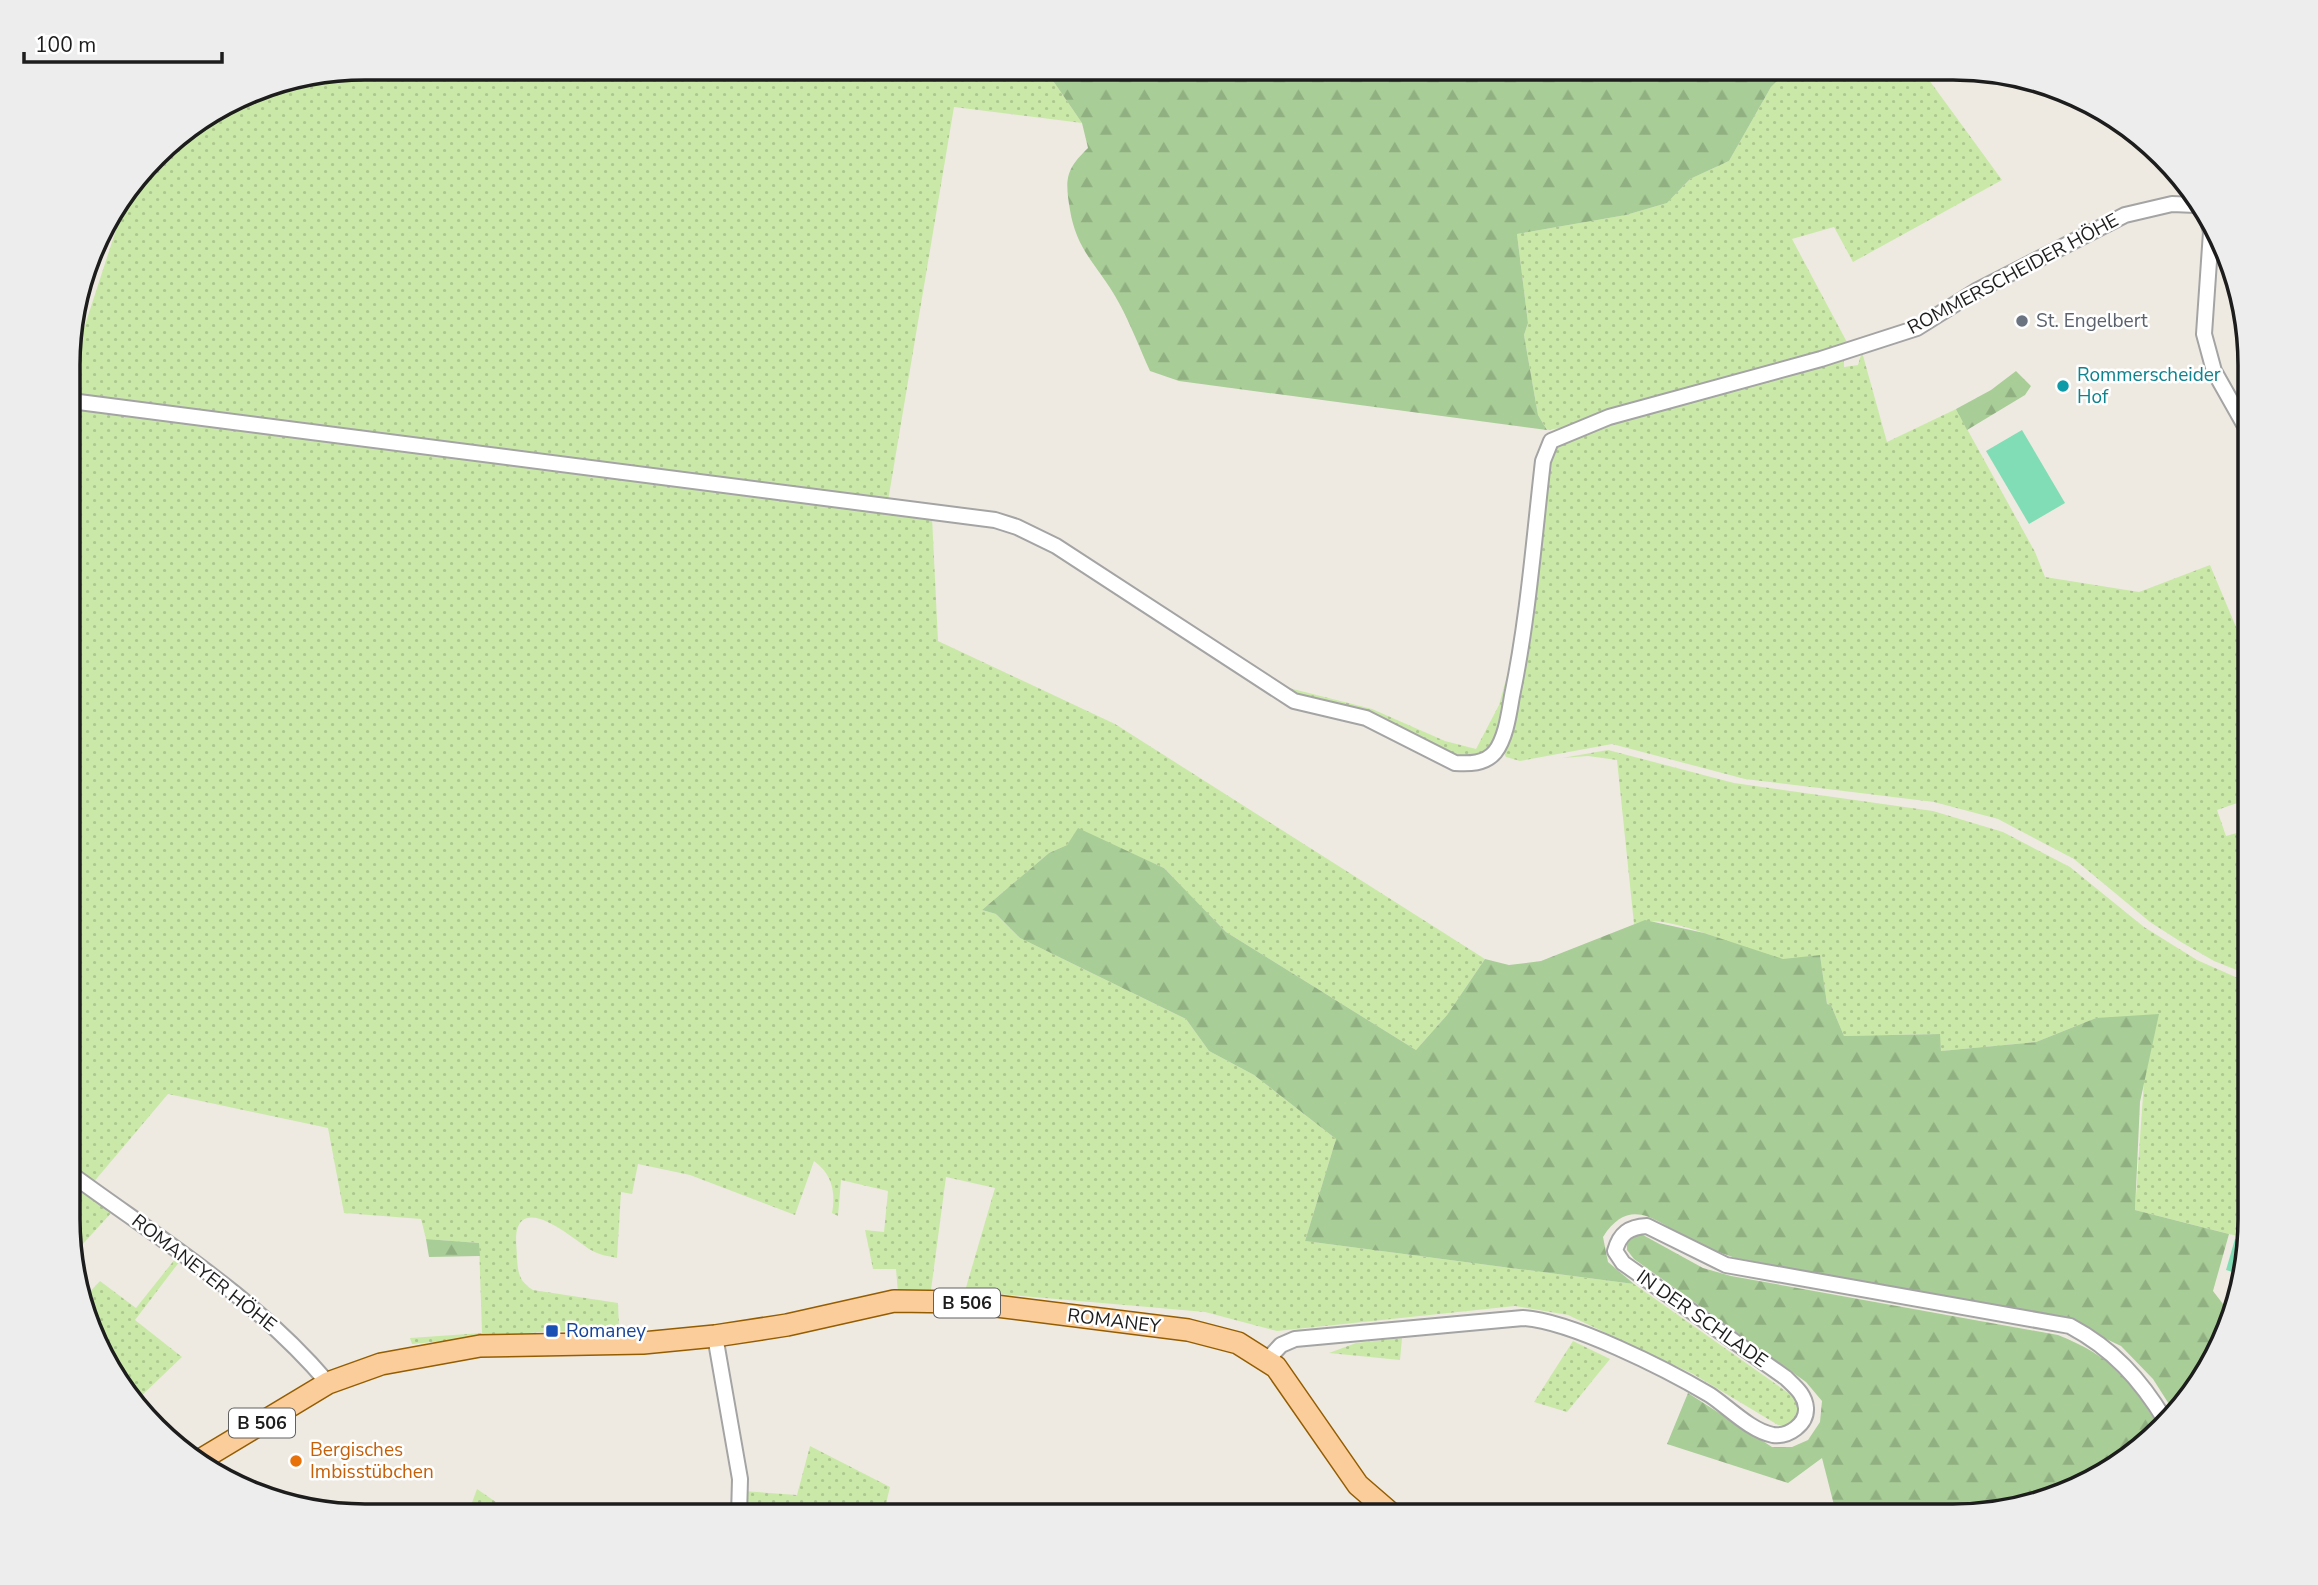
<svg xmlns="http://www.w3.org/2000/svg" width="2318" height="1585" viewBox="0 0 2318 1585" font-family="'Nunito Sans',sans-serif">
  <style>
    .grass { fill: url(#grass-dots) }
    .forest { fill: url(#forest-firs) }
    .pitch { fill: #80ddb5 }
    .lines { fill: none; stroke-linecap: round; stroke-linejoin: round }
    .street-casing { stroke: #a4a4a4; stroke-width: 18 }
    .primary-casing { stroke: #955d01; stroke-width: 24 }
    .street { stroke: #fff; stroke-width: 14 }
    .primary { stroke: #fbcd9a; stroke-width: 21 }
    .worship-dot { fill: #6b7280; stroke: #fff; stroke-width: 2.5 }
    .culture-dot { fill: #0f9aa8; stroke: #fff; stroke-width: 2.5 }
    .transit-dot { fill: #1a4fb4; stroke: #fff; stroke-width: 2.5 }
    .food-dot { fill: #e8710a; stroke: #fff; stroke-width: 2.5 }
    .labels { text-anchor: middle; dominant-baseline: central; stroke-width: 5; stroke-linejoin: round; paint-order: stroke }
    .shield { fill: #fff; stroke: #616161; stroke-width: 2 }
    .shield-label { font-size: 18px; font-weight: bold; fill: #1d1d1d }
    .street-label { font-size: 19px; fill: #1d1d1d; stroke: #fff }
    .worship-label { font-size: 19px; fill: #5b616d; stroke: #fff; text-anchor: start }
    .culture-label { font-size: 19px; fill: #0d838f; stroke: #fff; text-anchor: start }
    .transit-label { font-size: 19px; fill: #164399; stroke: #fff; text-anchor: start }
    .food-label { font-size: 19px; fill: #c56008; stroke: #fff; text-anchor: start }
    .rim { fill: none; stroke: #1d1d1d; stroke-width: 3.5 }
  </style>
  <defs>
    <pattern id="grass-dots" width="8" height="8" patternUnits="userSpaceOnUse" patternTransform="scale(1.75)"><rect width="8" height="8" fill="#cae9a8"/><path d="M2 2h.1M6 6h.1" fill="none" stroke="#adc790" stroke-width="1.8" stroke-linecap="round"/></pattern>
    <pattern id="forest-firs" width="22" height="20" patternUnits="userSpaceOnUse" patternTransform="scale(1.75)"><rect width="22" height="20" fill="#a9cd97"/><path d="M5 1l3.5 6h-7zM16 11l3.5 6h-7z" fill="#91b082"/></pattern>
  </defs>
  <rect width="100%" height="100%" fill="#eeeae2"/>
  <g class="grass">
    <path d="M 365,68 L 1045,69 L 1082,123 L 954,107 L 888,501 L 651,471 L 639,465 L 618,467 L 71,396 L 71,368 L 126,199 L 169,142 L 252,91 Z"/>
    <path d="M 1268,69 L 1329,69 L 1331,76 Z"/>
    <path d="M 1789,69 L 1921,69 L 2002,180 L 1853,262 L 1834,227 L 1792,239 L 1849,346 L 1581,425 L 1547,430 L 1538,415 L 1524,335 L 1528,323 L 1517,234 L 1626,215 L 1667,203 L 1690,179 L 1729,161 L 1771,87 Z"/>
    <path d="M 1862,352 L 1887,442 L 1956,409 L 2035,552 L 2045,577 L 2139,592 L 2210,565 L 2249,658 L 2249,799 L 2217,810 L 2226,836 L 2244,831 L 2249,850 L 2249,975 L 2214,961 L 2181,942 L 2150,922 L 2074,859 L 1998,819 L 1934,802 L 1745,779 L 1612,744 L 1520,761 L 1506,757 L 1504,753 C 1515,717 1522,679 1529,642 C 1538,592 1532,483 1558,445 L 1613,422 L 1844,357 L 1844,367 L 1858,365 Z"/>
    <path d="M 71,407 L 932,517 L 938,641 L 1115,724 L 1485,959 L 1447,1015 L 1416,1050 L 1226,932 L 1164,868 L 1078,829 L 1067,845 L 1049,853 L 982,910 L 996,914 L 1020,938 L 1186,1019 L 1209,1051 L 1254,1075 L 1336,1139 L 1305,1241 L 1634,1284 L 1794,1397 L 1801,1405 L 1800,1414 L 1788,1426 L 1778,1425 L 1693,1374 L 1568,1315 L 1515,1306 L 1277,1331 L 1205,1312 L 965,1291 L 995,1188 L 946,1177 L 931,1290 L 898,1293 L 896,1269 L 873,1269 L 865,1230 L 884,1232 L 888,1191 L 841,1180 L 838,1216 L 832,1213 C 836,1192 832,1174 814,1161 L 795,1215 L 690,1175 L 638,1164 L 632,1194 L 621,1192 L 617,1258 C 608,1256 599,1255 591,1250 C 579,1244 526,1195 517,1230 C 515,1238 517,1250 517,1258 C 518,1273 519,1281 533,1290 L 618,1303 L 619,1328 L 627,1328 L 627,1332 L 551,1331 L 412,1344 L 410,1338 L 482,1333 L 479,1243 L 426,1239 L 421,1219 L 344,1213 L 328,1128 L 168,1094 L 92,1184 L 71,1168 Z"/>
    <path d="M 1514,650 L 1516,663 L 1496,738 L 1489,748 L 1477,757 L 1451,754 L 1294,696 L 1277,685 L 1372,709 L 1445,741 L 1476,749 L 1499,705 Z"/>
    <path d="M 1608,750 L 1734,783 L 1933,811 L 2003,832 L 2070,867 L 2144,927 L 2197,960 L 2249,983 L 2249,1239 L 2135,1210 L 2144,1081 L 2096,1018 L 2036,1042 L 1941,1051 L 1939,1034 L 1844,1036 L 1831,1005 L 1827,1004 L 1820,955 C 1808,956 1793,961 1782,959 C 1745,953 1669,910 1634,924 L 1617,760 L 1588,756 L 1562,758 Z"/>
    <path d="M 71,1179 L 113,1211 L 71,1257 Z"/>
    <path d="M 179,1254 L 183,1257 L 135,1320 L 182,1357 L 139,1398 L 161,1428 L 108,1369 L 84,1298 L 100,1281 L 136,1308 Z"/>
    <path d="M 1402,1338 L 1400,1360 L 1329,1353 L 1356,1343 Z"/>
    <path d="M 1573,1341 L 1610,1359 L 1567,1412 L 1534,1402 Z"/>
    <path d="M 810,1446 L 890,1487 L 883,1516 L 741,1516 L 743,1491 L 797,1495 Z"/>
    <path d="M 477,1489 L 516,1516 L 467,1516 Z"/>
  </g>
  <g class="forest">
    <path d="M 1045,69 L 1207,69 L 1231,78 L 1236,69 L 1268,69 L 1330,76 L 1329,69 L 1789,69 L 1771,87 L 1729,161 L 1690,179 L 1667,203 L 1626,215 L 1517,234 L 1528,323 L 1524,335 L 1538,415 L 1547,430 L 1179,381 L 1150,371 C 1140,349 1131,325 1119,303 C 1100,267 1077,253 1070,210 C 1065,180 1065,170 1088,148 L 1082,123 Z"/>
    <path d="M 2016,371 L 2031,386 L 2025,395 L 1967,430 L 1956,409 L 1991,390 Z"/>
    <path d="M 1078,828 L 1164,868 L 1226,932 L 1416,1050 L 1447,1015 L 1485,959 L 1509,965 L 1541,961 L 1645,920 L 1704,933 L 1783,959 L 1820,955 L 1827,1004 L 1831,1005 L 1844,1036 L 1940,1034 L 1941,1051 L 2036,1042 L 2096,1018 L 2159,1014 L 2140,1102 L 2135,1210 L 2229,1234 L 2213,1291 L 2233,1317 L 2189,1400 L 2174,1412 L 2153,1379 L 2121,1346 L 2062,1318 L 1735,1258 C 1719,1252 1704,1247 1688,1239 C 1656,1221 1630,1195 1603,1237 L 1608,1262 L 1634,1284 L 1305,1241 L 1336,1139 L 1254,1075 L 1209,1051 L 1186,1019 L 1020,938 L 996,914 L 982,910 L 1049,853 L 1067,845 Z"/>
    <path d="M 1633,1235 L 1643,1235 L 1703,1268 L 1731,1276 L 2058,1335 C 2112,1357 2128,1377 2158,1425 L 2084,1486 L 1953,1517 L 1837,1517 L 1822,1458 L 1788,1483 L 1667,1444 L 1688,1393 L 1772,1447 L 1792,1447 L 1808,1440 L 1820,1422 L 1822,1401 L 1806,1382 L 1634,1259 L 1627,1250 L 1627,1241 Z"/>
    <path d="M 426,1239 L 479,1243 L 480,1256 L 429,1257 Z"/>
  </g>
  <g class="pitch">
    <path d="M 2022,430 L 2065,503 L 2029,524 L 1986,451 Z"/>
    <path d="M 2235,1239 L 2248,1243 L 2242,1275 L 2226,1270 Z"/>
  </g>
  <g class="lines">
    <g class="street-casing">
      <g id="street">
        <path d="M 2208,221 L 2211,232 L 2204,334 L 2214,371 L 2249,433"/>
        <path d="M 71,401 L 995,520 L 1017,527 L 1056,546 L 1294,701 L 1366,718 L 1455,763 C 1469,764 1485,764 1495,752 C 1506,738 1509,713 1512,696 C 1528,619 1534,539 1543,461 L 1551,441 L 1609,417 L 1821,359 L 1917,328 L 1976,291 L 2125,215 L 2172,204 L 2196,205"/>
        <path d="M 71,1174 C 161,1240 255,1297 328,1383"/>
        <path d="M 715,1336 L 740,1479 L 739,1516"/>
        <path d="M 1267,1360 L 1281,1345 L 1295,1339 L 1523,1318 C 1571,1321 1666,1369 1710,1395 C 1728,1407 1751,1431 1773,1435 C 1789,1437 1807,1424 1806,1408 C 1805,1394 1794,1386 1786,1378 L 1623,1263 L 1615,1251 C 1620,1233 1629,1227 1647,1226 L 1726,1265 L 2070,1326 C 2113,1349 2140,1379 2165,1420"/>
      </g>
    </g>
    <g class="primary-casing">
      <path id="primary" d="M 197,1462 L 328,1383 L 381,1364 L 480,1346 L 643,1343 L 715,1336 L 787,1325 L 894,1301 L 964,1302 L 1188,1330 L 1238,1343 L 1276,1367 L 1358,1485 L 1395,1517"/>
    </g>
    <use href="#street" class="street"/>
    <use href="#primary" class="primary"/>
  </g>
  <circle class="worship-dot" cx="2022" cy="321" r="7"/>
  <circle class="culture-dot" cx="2063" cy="386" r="7"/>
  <rect class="transit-dot" x="545" y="1324" width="14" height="14" rx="3.5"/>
  <circle class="food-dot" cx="296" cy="1461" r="7"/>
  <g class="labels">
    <g class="shield">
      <rect x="934" y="1288.5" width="66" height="29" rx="5"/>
      <rect x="229" y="1408.5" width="66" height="29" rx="5"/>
    </g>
    <g class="shield-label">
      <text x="967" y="1303">B 506</text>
      <text x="262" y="1423">B 506</text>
    </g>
    <g class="street-label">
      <text transform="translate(2013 274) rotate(-28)">ROMMERSCHEIDER HÖHE</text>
      <text transform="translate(204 1273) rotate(38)">ROMANEYER HÖHE</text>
      <text transform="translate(1702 1319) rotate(35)">IN DER SCHLADE</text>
      <text transform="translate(1114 1321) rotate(7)">ROMANEY</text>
    </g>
    <g class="worship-label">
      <text x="2036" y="321">St. Engelbert</text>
    </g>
    <g class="culture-label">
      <text x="2077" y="375">Rommerscheider<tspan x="2077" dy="22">Hof</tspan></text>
    </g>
    <g class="transit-label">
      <text x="566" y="1331">Romaney</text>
    </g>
    <g class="food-label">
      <text x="310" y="1450">Bergisches<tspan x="310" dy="22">Imbisstübchen</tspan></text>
    </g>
  </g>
  <path d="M0 0H2318V1585H0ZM365 80H1953A285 285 0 0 1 2238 365V1219A285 285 0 0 1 1953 1504H365A285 285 0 0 1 80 1219V365A285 285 0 0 1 365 80Z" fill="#ededed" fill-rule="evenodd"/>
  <path class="rim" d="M365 80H1953A285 285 0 0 1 2238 365V1219A285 285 0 0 1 1953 1504H365A285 285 0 0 1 80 1219V365A285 285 0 0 1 365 80Z"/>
  <path d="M24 52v10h198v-10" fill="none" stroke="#1d1d1d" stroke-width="3.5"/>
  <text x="35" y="52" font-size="21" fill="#1d1d1d" stroke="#ffffff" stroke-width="5" paint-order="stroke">100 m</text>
</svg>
